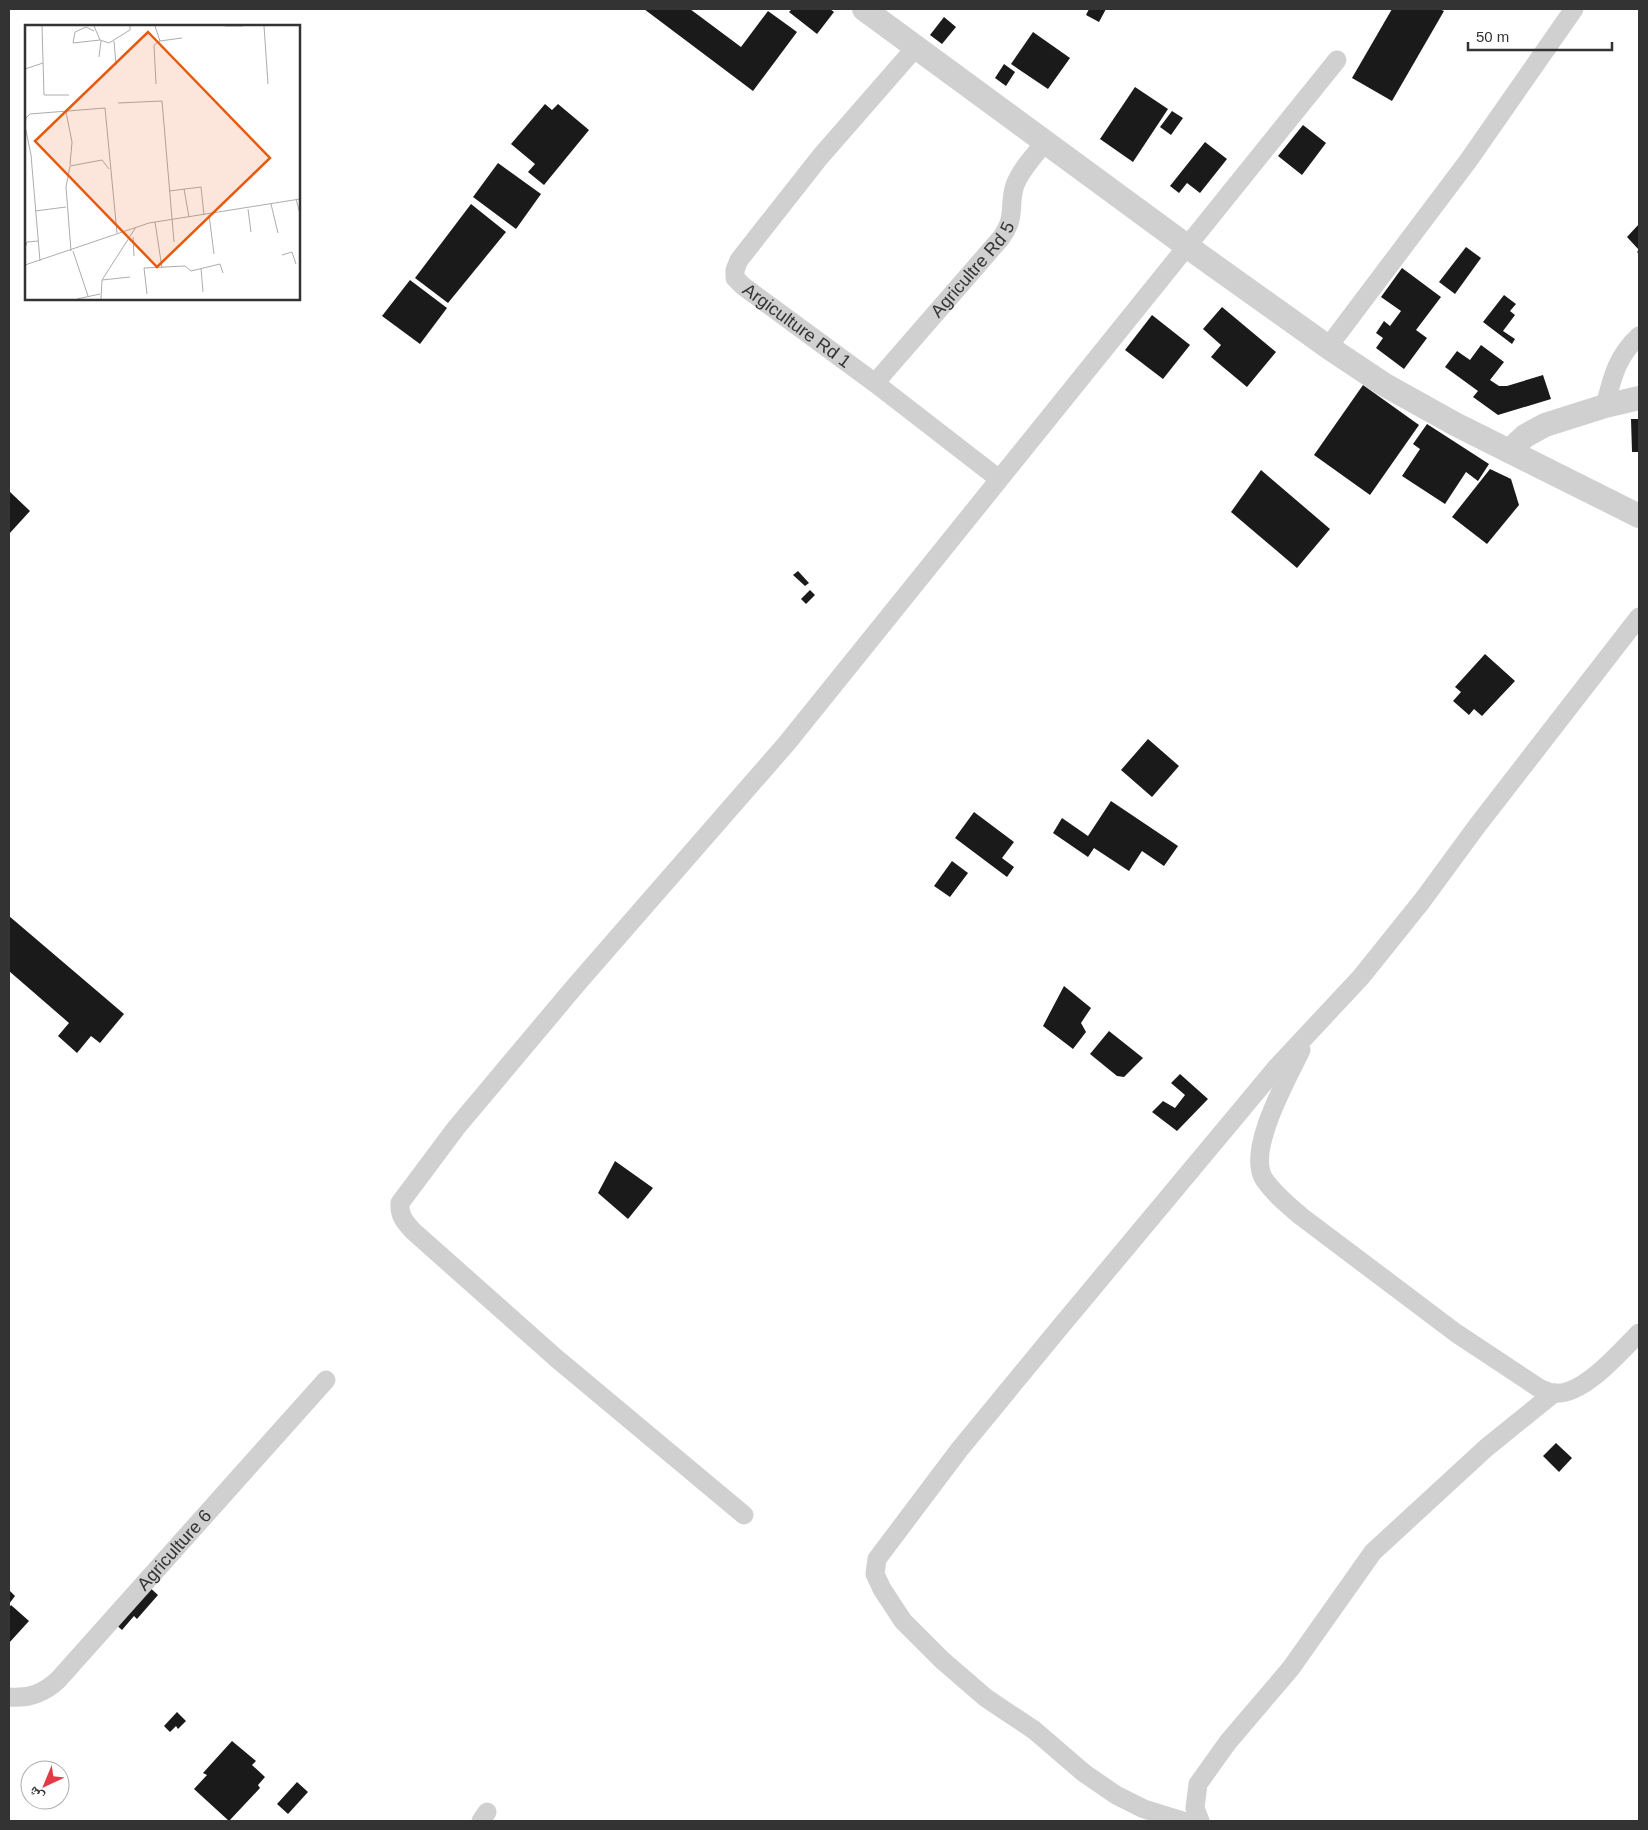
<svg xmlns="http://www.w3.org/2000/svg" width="1648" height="1830" viewBox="0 0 1648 1830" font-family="Arial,'Noto Naskh Arabic',sans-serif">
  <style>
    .building { fill: #1a1a1a }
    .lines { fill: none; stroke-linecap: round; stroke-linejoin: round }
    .minor { stroke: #d0d0d0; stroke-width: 19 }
    .tertiary { stroke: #d0d0d0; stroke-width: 24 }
    .labels { text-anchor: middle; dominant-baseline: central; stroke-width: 5; stroke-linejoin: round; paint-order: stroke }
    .street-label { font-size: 18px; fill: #333; stroke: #fff }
    .inset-road { fill: none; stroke: #adadad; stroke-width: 1 }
    .view { fill: #e8590c; fill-opacity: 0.15; stroke: #e8590c; stroke-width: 2.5 }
    .inset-edge { fill: none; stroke: #333; stroke-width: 2.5 }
  </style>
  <rect width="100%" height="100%" fill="#fff"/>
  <g class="building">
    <path d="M 644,9 L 690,9 L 741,47 L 768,11 L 797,32 L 753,91 Z"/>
    <path d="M 792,9 L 830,9 L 834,12 L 817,34 L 789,12 Z"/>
    <path d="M 1089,9 L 1106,9 L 1099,22 L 1086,15 Z"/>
    <path d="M 1392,9 L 1439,9 L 1444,11 L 1392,101 L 1352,78 Z"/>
    <path d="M 944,17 L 956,27 L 942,44 L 930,35 Z"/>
    <path d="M 1033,32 L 1070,58 L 1048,89 L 1011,64 Z"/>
    <path d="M 1004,64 L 1015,72 L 1006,86 L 995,78 Z"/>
    <path d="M 1135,87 L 1168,109 L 1133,162 L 1100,139 Z"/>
    <path d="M 545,104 L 552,110 L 558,104 L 589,130 L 544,185 L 528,172 L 535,164 L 511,144 Z"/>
    <path d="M 1172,111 L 1183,118 L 1171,135 L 1160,127 Z"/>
    <path d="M 1303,125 L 1326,143 L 1302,175 L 1278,156 Z"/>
    <path d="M 1205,142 L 1227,159 L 1200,193 L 1187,183 L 1179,193 L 1170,186 Z"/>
    <path d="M 498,163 L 541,194 L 516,229 L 473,197 Z"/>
    <path d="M 471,204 L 506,232 L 448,303 L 415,278 Z"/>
    <path d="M 1639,224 L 1639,254 L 1637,252 L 1639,250 L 1627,237 Z"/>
    <path d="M 1466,247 L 1481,258 L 1455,294 L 1439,282 Z"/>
    <path d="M 1402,268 L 1441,297 L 1416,330 L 1427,338 L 1404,369 L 1376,348 L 1383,338 L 1376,333 L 1384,321 L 1390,326 L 1401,311 L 1381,297 Z"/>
    <path d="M 410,280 L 447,308 L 420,344 L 382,316 Z"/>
    <path d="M 1504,295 L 1516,304 L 1510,311 L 1515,315 L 1503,331 L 1515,339 L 1512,344 L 1483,322 Z"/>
    <path d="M 1222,307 L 1276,352 L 1247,387 L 1211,357 L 1221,345 L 1203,329 Z"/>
    <path d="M 1152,315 L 1190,345 L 1163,379 L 1125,350 Z"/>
    <path d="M 1481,345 L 1504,362 L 1490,380 L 1499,386 L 1507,386 L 1543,375 L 1551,399 L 1498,415 L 1473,397 L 1478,391 L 1445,367 L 1457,351 L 1470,360 Z"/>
    <path d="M 1363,385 L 1419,425 L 1370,495 L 1314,455 Z"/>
    <path d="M 1631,419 L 1639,419 L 1639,452 L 1632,452 Z"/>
    <path d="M 1427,424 L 1489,464 L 1478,481 L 1466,472 L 1445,504 L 1402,476 L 1420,449 L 1413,444 Z"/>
    <path d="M 1490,469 L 1511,479 L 1519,505 L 1487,544 L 1452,517 Z"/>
    <path d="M 1261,470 L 1330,529 L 1297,568 L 1231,512 Z"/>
    <path d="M 9,491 L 30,511 L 9,534 Z"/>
    <path d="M 798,571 L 809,583 L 805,586 L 793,575 Z"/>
    <path d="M 810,590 L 815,595 L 806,604 L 801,599 Z"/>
    <path d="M 1485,654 L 1515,681 L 1482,716 L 1474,709 L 1469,715 L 1453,701 L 1461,692 L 1455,687 Z"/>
    <path d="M 1148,739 L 1179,766 L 1152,797 L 1121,770 Z"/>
    <path d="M 1111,801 L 1178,846 L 1164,866 L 1142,851 L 1129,871 L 1094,848 L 1088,857 L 1053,833 L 1062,818 L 1088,836 Z"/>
    <path d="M 974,812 L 1014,842 L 1002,858 L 1014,867 L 1007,877 L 955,838 Z"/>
    <path d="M 952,861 L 968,873 L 950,897 L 934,886 Z"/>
    <path d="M 9,916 L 124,1014 L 100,1043 L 91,1036 L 77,1053 L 58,1036 L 69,1023 L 9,971 Z"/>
    <path d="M 1064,986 L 1091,1008 L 1081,1023 L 1086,1032 L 1073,1049 L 1043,1026 Z"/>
    <path d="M 1109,1031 L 1143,1058 L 1124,1077 L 1117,1076 L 1090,1054 Z"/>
    <path d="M 1180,1074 L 1208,1099 L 1177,1131 L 1152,1112 L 1163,1101 L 1175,1108 L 1185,1095 L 1171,1083 Z"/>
    <path d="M 615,1161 L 653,1188 L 628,1219 L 598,1193 Z"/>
    <path d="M 1556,1443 L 1572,1458 L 1559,1472 L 1543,1456 Z"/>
    <path d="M 147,1585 L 158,1595 L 137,1619 L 134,1616 L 122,1630 L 113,1622 Z"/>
    <path d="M 9,1590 L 15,1596 L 9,1604 Z"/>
    <path d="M 11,1605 L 29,1621 L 9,1643 L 9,1608 Z"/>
    <path d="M 177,1712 L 186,1721 L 178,1729 L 176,1726 L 170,1732 L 164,1726 Z"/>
    <path d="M 232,1741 L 256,1761 L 252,1765 L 265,1777 L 258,1785 L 260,1788 L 229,1821 L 194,1789 L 207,1775 L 203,1773 Z"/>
    <path d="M 297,1782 L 308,1792 L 288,1814 L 277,1804 Z"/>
  </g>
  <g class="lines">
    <g class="minor">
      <path id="s1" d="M 916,47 L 820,157 L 739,260 L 735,270 L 735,278 L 743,286 L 875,383 L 999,479"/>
      <path d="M 1328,347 L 1468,161 L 1574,9"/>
      <path id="s2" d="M 875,383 L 1001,238 C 1017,216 1008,206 1015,185 C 1021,169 1035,155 1045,142"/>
      <path d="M 1605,406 C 1612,378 1617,356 1639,336"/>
      <path d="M 1301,1050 C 1288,1078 1246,1150 1264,1179 C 1274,1194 1289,1206 1302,1217 L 1456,1333 L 1539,1388 C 1544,1390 1549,1393 1554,1393 C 1582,1397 1620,1352 1639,1333"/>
      <path d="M 744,1515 L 556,1358 L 413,1231 C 405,1222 399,1216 400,1203 L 456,1128 L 576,985 L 787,743 L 1337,60"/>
      <path id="s3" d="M 9,1697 C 29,1699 44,1693 58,1680 L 326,1380"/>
      <path d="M 481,1821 L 487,1812"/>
      <path d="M 1183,1821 L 1144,1809 L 1116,1795 L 1084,1773 L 1034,1730 L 986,1698 L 942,1660 L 903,1621 L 882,1589 L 875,1574 L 877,1559 L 959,1450 L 1056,1332 L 1276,1068 L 1361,977 L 1422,901 L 1477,826 L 1639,617"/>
      <path d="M 1200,1821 L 1195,1808 L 1198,1784 L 1228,1742 L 1291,1668 L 1373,1552 L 1486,1448 L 1554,1393"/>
    </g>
    <g class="tertiary">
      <path d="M 864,9 L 1188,247 L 1328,347 L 1385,385 L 1455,424 L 1639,516"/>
      <path d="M 1509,451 L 1525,436 L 1545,425 L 1605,406 L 1639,398"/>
    </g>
  </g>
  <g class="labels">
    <g class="street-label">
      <text stroke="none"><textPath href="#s2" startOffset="150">Agricultre Rd 5</textPath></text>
      <text stroke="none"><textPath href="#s1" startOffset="374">Argiculture Rd 1</textPath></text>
      <text stroke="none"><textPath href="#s3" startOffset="228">Agriculture 6</textPath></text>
    </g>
  </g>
  <g transform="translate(25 25)">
    <rect width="275" height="275" fill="#fff"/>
    <path class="inset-road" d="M 17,1 L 19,70 L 44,70M 69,1 L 75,15 L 84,18 L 105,5 L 105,1M 130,1 L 135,16 L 157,13M 200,1 L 218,1M 239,1 L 243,59M 69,6 L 61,2 L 50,7 L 48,18 L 75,15M 89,16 L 91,40M 74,32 L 76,16M 0,44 L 18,38M 131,59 L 129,20 L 135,16M 93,78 L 137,76 L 149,217M 41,87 L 47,117 L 45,140M 159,164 L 164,192M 144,166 L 176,162 L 179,190M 271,174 L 275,189M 246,179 L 253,208M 223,184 L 226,207M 10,186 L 41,182M 184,190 L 189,229M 130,197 L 137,243M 108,212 L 109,231M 0,223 L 2,217 L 13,216M 46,226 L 41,162 L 45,141 L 77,135 L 84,144M 48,226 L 63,271M 257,230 L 267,227 L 271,239M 15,236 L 6,130 L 0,101 L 1,93 L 5,89 L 80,83 L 92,208M 0,240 L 124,198 L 275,174M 176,243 L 178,267M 77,255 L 105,252M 122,269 L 119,243 L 160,241 L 166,246 L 195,239 L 198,248M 52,274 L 75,269M 76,274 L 77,255 L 111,202"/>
    <path class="view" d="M 123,7 L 245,133 L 132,242 L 10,116 Z"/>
    <rect width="275" height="275" class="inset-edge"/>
  </g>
  <rect width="1648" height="1830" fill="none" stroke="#333333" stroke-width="20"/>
  <g transform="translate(45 1785) rotate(224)"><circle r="24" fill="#ffffff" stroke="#adadad"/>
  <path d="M0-4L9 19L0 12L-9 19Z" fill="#e63946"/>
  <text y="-8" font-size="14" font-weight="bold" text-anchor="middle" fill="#333333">ش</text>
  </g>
  <path d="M1468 42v8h144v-8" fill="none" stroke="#333333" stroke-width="2.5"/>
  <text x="1476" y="42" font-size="15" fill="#333333" stroke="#ffffff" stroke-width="4" paint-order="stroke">50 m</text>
</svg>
